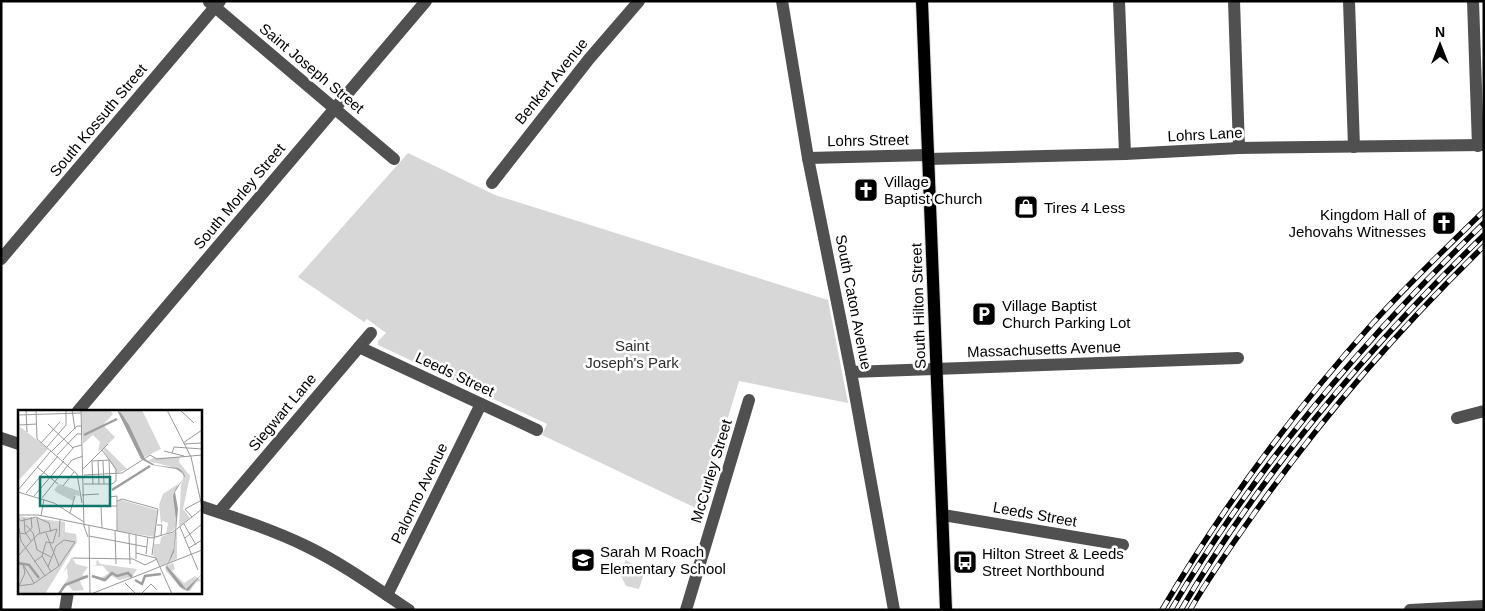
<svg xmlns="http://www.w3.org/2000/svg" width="1485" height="611" viewBox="0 0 1485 611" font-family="Arial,sans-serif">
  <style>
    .green { fill: #d7d7d7 }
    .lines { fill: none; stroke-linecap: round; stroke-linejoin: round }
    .major-casing { stroke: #dbdbdb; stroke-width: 14 }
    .minor { stroke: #505050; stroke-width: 12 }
    .major { stroke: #000; stroke-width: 12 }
    .rail-casing { stroke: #000; stroke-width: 5.5 }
    .rail { stroke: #fff; stroke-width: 4; stroke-dasharray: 11; stroke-linecap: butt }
    .labels { text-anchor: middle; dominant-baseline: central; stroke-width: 5; stroke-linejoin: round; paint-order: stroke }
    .street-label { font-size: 15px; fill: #000; stroke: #fff }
    .poi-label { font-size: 15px; fill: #000; stroke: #fff; text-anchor: start }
    .park-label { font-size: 15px; fill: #2e2e2e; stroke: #fff }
    .inset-river { fill: none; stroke: #9e9e9e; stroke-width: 2.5 }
    .inset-road { fill: none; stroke: #999; stroke-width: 1 }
    .view { fill: #0f766e; fill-opacity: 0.15; stroke: #0f766e; stroke-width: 2.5 }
    .inset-edge { fill: none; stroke: #000; stroke-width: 2.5 }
  </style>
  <rect width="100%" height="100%" fill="#fff"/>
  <g class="green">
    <path d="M 408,153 L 495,195 L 828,300 L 848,403 L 739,381 L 700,510 L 542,435 L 547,424 L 378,345 L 378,341 L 386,333 L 367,319 L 364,322 L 298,277 Z"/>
    <path d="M 626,560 L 645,571 L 639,589 L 626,586 L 619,572 Z"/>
  </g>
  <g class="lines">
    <g class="major-casing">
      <path id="major" d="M 922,1 L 946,610"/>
    </g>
    <g class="minor">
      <path d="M 782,1 L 808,158 L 851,372 L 894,610"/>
      <path d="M 1119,1 L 1125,154"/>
      <path d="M 1234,1 L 1239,148"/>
      <path d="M 1349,1 L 1354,147"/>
      <path d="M 1473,1 L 1478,146"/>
      <path d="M 209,2 L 394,159"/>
      <path d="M 808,158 L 928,155"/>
      <path d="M 928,159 L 1125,154 L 1239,148 L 1484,145"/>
      <path d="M 492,183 L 589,59 L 639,1"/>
      <path d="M 1,259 L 220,1"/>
      <path d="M 359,347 L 537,430"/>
      <path d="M 851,372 L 1238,358"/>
      <path d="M 78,411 L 426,1"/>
      <path d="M 1457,418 L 1484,411"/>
      <path d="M 1,438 L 19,444"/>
      <path d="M 200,506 C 236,518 273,530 308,547 C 343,564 376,588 409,610"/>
      <path d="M 219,512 L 371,333"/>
      <path d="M 943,515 L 1123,545"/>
      <path d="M 387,595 L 481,404"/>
      <path d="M 65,610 L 68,592"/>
      <path d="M 686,610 L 749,400"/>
      <path d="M 1410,610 L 1484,606"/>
    </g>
    <use href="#major" class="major"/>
    <g class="rail-casing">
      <g id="rail">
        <path d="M 1162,610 C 1222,508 1293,412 1372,324 C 1407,285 1446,248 1484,211"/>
        <path d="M 1171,610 C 1192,574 1215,539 1239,505 C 1311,403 1394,310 1484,223"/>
        <path d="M 1181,610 C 1262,471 1369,347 1484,235"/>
        <path d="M 1190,610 C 1209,577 1231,546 1253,515 C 1322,417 1398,330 1484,246"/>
      </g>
    </g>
    <use href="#rail" class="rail"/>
  </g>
  <defs>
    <g id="church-square" transform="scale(1.25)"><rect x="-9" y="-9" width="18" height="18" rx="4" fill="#000" stroke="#fff"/><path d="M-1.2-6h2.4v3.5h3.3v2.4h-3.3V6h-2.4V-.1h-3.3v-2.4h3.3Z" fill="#fff"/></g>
    <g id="shop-square" transform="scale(1.25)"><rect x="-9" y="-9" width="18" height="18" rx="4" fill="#000" stroke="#fff"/><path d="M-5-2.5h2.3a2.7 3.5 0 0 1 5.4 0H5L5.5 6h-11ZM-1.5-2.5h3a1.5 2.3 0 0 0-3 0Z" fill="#fff"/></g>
    <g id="parking-square" transform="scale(1.25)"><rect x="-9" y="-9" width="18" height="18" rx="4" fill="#000" stroke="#fff"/><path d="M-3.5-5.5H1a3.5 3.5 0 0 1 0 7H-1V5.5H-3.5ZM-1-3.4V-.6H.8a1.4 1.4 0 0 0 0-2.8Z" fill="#fff"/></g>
    <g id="school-square" transform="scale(1.25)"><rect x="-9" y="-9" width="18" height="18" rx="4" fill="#000" stroke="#fff"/><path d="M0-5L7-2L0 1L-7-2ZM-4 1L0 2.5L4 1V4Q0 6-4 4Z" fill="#fff"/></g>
    <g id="bus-square" transform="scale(1.25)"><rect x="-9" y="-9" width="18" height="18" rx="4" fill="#000" stroke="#fff"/><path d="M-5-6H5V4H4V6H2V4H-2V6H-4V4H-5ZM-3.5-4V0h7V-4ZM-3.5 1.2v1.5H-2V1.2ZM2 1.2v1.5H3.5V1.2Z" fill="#fff"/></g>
  </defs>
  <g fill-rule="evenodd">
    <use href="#church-square" x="866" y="190"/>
    <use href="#shop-square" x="1026" y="207"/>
    <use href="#church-square" x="1444" y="223"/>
    <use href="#parking-square" x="984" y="314"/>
    <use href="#school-square" x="583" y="560"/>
    <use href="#bus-square" x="965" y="562"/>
  </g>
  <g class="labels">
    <g class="street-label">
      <text transform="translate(312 68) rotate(40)">Saint Joseph Street</text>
      <text transform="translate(551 81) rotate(-51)">Benkert Avenue</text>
      <text transform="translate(98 120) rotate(-50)">South Kossuth Street</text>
      <text transform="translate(1205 134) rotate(-3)">Lohrs Lane</text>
      <text transform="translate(868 140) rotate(-1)">Lohrs Street</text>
      <text transform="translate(239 196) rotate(-50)">South Morley Street</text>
      <text transform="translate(854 302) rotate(79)">South Caton Avenue</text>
      <text transform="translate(918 306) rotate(-92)">South Hilton Street</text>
      <text transform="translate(1044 349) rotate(-2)">Massachusetts Avenue</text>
      <text transform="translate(455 374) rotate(25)">Leeds Street</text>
      <text transform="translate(282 412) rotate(-50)">Siegwart Lane</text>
      <text transform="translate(711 471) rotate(-73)">McCurley Street</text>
      <text transform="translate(419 493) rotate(-64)">Palormo Avenue</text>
      <text transform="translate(1035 514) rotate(10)">Leeds Street</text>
    </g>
    <g class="poi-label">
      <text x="884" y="181">Village<tspan x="884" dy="17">Baptist Church</tspan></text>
      <text x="1044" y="207">Tires 4 Less</text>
      <text x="1426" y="214" text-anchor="end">Kingdom Hall of<tspan x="1426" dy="17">Jehovahs Witnesses</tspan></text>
      <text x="1002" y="305">Village Baptist<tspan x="1002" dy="17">Church Parking Lot</tspan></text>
      <text x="600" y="551">Sarah M Roach<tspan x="600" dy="17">Elementary School</tspan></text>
      <text x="982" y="553">Hilton Street &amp; Leeds<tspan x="982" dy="17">Street Northbound</tspan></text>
    </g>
    <g class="park-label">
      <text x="632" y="345">Saint<tspan x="632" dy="17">Joseph's Park</tspan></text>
    </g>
  </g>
  <g transform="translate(18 410)">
    <rect width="184" height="184" fill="#fff"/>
    <path d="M 63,0 L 92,0 L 95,4 L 85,15 L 97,27 L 87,37 L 109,59 L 99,63 L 85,39 L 80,41 L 82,32 L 75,25 L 65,34 ZM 100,0 L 124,0 L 143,39 L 124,48 ZM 0,15 L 30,39 L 0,71 ZM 162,47 L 161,52 L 172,66 L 165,99 L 172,108 L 161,117 L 163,74 L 166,66 L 158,58 L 130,51 L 135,48 ZM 41,74 L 61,81 L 62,86 L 57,85 L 55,91 L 40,83 L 36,80 ZM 160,74 L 155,87 L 158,96 L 158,115 L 156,120 L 148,124 L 150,113 L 145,111 L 143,114 L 141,95 L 145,84 ZM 103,90 L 139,100 L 137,127 L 99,121 L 100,91 ZM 0,106 L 47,112 L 47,122 L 58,124 L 59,132 L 27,184 L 0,184 ZM 159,121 L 159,149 L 143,156 L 135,145 L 136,134 L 142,134 L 143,127 ZM 54,147 L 58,154 L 70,157 L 64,165 L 70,167 L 61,169 L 66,180 L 55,181 L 50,175 L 40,184 L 50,168 L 49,158 L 45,162 ZM 79,149 L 82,154 L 119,159 L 114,167 L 101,170 L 92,165 L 86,172 L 72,166 L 83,168 L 91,163 L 85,156 L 72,155 L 78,155 ZM 155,153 L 157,159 L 154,161 L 166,173 L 177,166 L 184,171 L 178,172 L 172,181 L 165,180 L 148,161 L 147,156 Z" fill="#d7d7d7"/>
    <path d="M 99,0 L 103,3 L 111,15 L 127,49 L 137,55 L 160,58 L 165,62 L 167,66 L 157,82 L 160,99 L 157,133 L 156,142 L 149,156 L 168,179 L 184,164 L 170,181 L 162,177 L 148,158 L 156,138 L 158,109 L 155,86 L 158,78 L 166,68 L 165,63 L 158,59 L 134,55 L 123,49 Z" fill="#9e9e9e"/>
    <path class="inset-river" d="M 66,25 L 99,9M 94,80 L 132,56M 0,153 L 11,155 L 21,168M 74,166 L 87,170 L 94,163 L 99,166 L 110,163 L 114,167M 117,170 L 124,174 L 127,166 L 143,164M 41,184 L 47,175 L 70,166"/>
    <path class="inset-road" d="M 0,0 L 1,15 L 19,14M 8,0 L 9,22M 18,0 L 19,29 L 59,64M 54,0 L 57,19M 63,0 L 66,116 L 70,127M 149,0 L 173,47 L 184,97M 162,0 L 176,13M 0,5 L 63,3M 30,14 L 55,38M 23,33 L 42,12M 165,33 L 184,20M 166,34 L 184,33M 29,37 L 48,15 L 48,0M 34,41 L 59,16 L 63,16M 146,41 L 166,46M 154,43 L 156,37 L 184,39M 39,45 L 59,24 L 64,24M 45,50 L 56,37 L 64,35M 74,51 L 91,50 L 92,74M 74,51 L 75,74M 80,51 L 81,74M 85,51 L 86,74M 19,57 L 40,74M 65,59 L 90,34M 59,64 L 64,93M 66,65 L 104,63 L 132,45 L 139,49 L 184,45M 66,74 L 94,74 L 98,71 L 98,59 L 84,40M 45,76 L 56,62M 0,80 L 33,41M 0,82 L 36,93 L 66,112M 8,83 L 40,46M 64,85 L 81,84M 16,86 L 46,51M 91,87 L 99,86 L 99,121M 24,88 L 54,50 L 65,46M 99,91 L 104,89 L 140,99 L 134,145M 52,103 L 57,86M 0,105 L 20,105 L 134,128 L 155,122 L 184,99M 23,106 L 26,89M 174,107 L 167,99 L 182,91M 0,108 L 3,111 L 18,107 L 31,113 L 33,122M 6,108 L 7,122 L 13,131M 19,108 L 22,123M 166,114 L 178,135M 8,115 L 15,123 L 19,140 L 33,147M 71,115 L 72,184M 139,115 L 144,115 L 143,125M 162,117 L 180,160M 1,118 L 3,131 L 27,166M 84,118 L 83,96 L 99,96M 97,121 L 98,154M 2,123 L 7,124 L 14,118 L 13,107M 111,124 L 112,154M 71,126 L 129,137M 41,127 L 42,110M 167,128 L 184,114M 171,138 L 184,130M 118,143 L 138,148 L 154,184M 128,144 L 130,127M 1,145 L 20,124 L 39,119 L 35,133 L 28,132M 24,146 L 33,162M 55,148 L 115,149 L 127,155 L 139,149M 118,149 L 118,125M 16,152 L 24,146 L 28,132M 6,156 L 16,173M 30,157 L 38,136 L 46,130 L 57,132 L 41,156M 107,173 L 118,184M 0,176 L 15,174 L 41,156 L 28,123M 1,176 L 7,163 L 5,154M 73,184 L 184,140M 123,184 L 133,174 L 139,180"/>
    <path class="view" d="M 22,67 L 92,67 L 92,96 L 22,96 Z"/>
    <rect width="184" height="184" class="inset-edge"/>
  </g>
  <rect width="1485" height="611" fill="none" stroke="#000000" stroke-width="5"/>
  <g transform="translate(1440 45)" stroke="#ffffff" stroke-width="4" paint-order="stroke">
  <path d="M0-4L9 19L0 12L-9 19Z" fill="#000000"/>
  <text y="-8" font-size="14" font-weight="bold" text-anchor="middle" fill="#000000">N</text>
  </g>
</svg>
